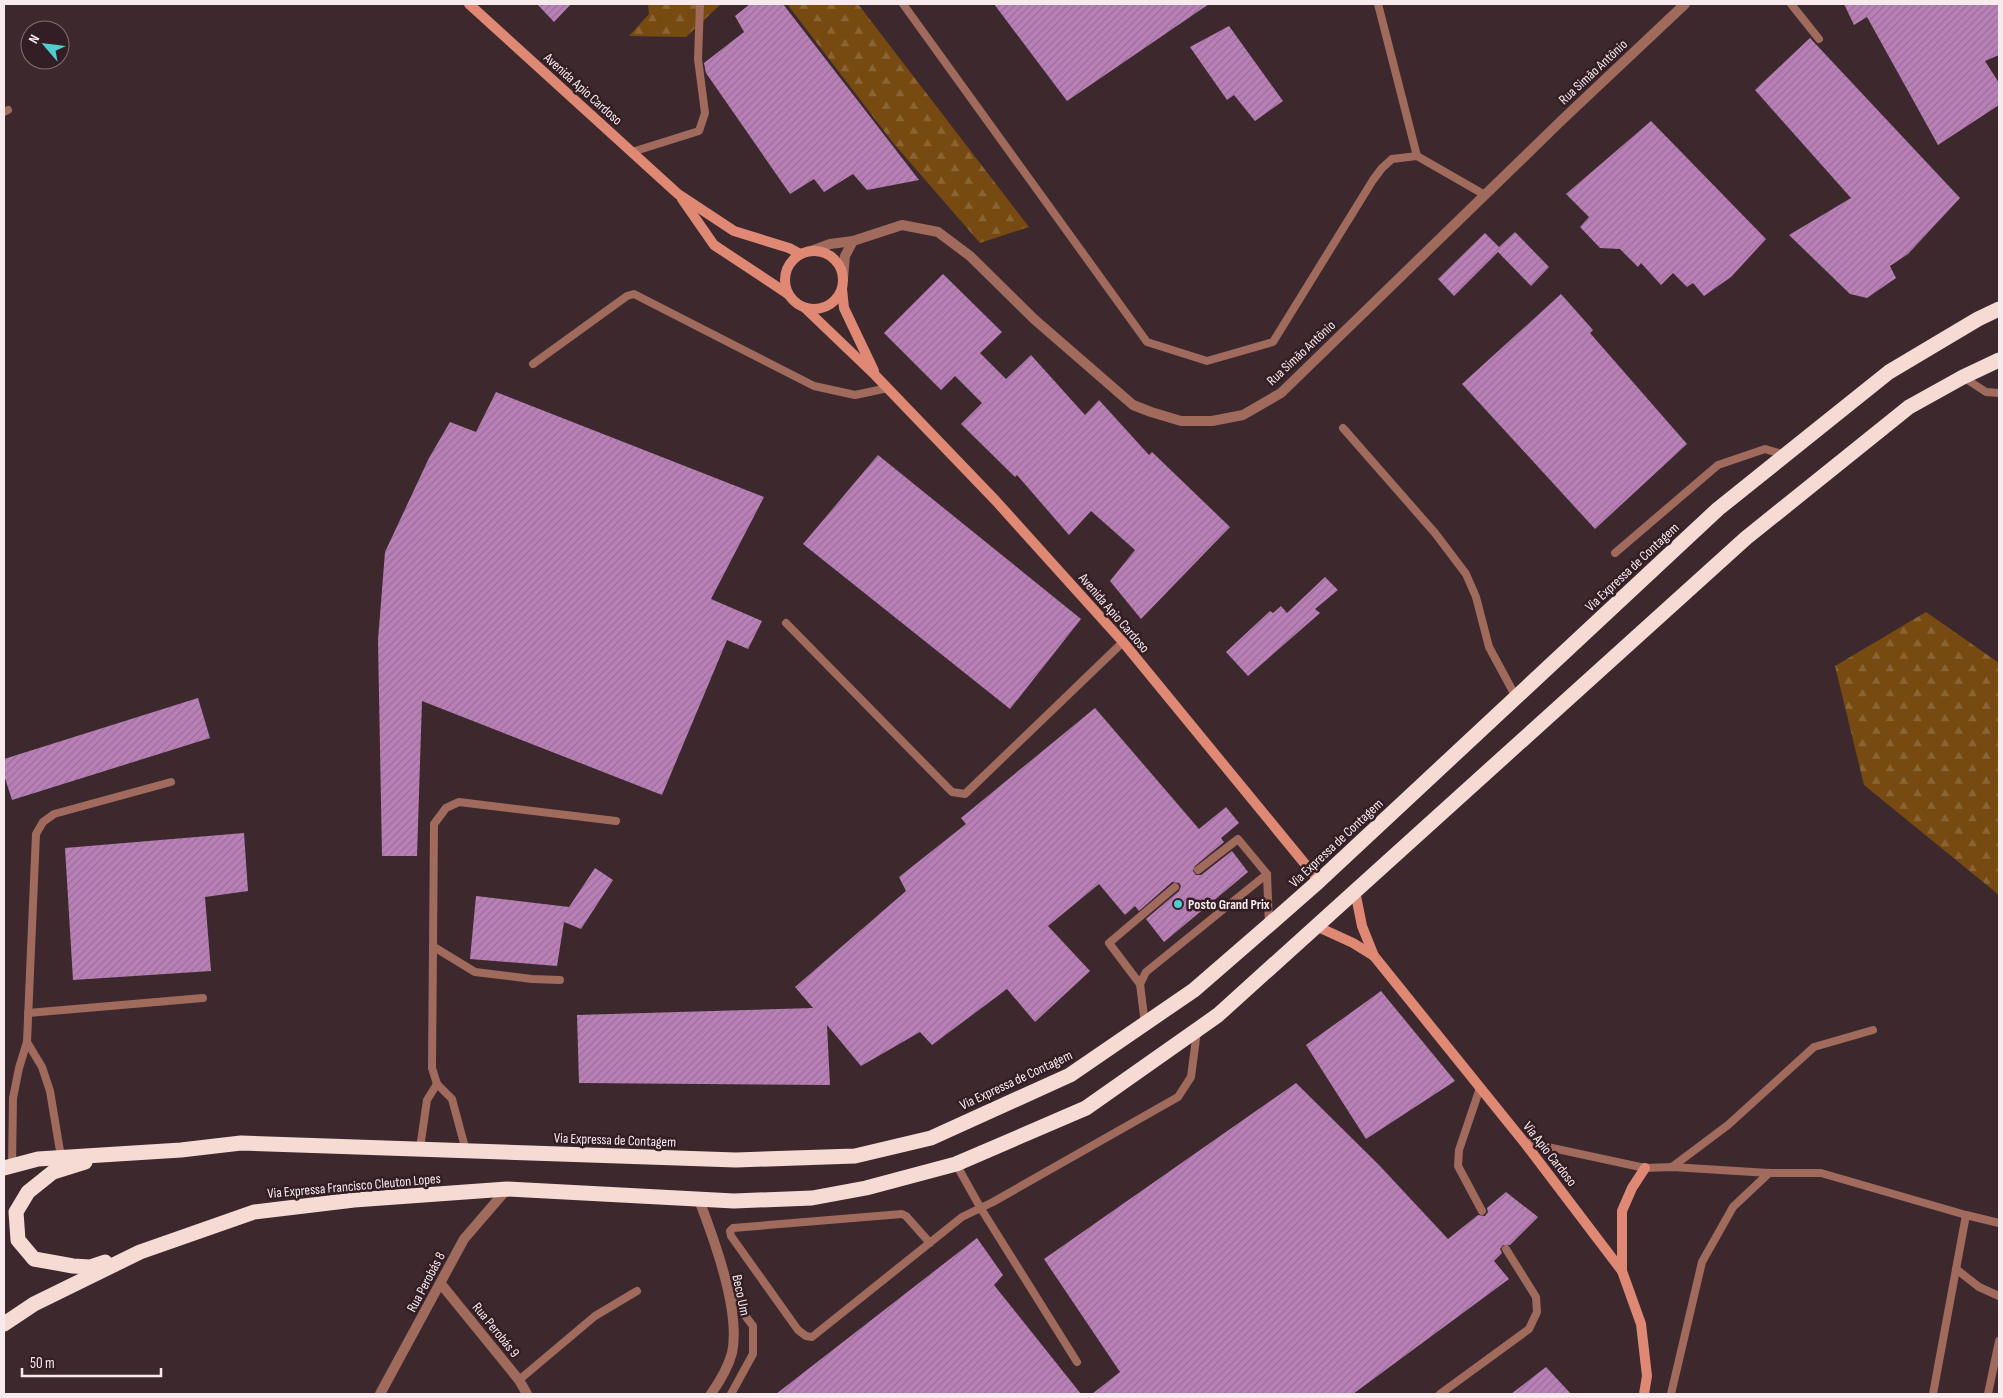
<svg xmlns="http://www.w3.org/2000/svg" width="2003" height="1398" viewBox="0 0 2003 1398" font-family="'Sofia Sans Condensed',sans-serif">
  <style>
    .forest { fill: url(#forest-firs) }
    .building { fill: url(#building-hatch) }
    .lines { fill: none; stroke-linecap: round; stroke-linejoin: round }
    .lane { stroke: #a06a5d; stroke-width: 8 }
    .street { stroke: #a06a5d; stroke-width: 10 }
    .secondary { stroke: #df8975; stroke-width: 10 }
    .highway { stroke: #f6dad4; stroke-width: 15 }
    .poi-dot { fill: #52cdcd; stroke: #321e24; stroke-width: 2 }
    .labels { text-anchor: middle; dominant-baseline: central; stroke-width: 5; stroke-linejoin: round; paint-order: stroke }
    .street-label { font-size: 14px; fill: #f8eaed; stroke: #321e24 }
    .poi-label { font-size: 14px; font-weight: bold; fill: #f8eaed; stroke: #321e24; text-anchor: start }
  </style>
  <defs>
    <pattern id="forest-firs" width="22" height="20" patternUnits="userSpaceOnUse" patternTransform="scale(1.25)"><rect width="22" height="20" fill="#764a10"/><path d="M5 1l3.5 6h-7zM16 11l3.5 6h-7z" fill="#8a6433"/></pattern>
    <pattern id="building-hatch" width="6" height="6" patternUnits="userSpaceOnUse" patternTransform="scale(1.25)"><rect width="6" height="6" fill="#b980b7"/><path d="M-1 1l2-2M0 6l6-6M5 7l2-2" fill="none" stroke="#986f95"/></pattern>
  </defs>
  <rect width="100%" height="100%" fill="#3d282e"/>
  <g class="forest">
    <path d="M 648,4 L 721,4 L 686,37 L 629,36 L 649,14 Z"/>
    <path d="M 787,4 L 858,4 L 1029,227 L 980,243 L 894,144 Z"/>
    <path d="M 1926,612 L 1999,663 L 1999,895 L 1864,785 L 1835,666 Z"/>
  </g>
  <g class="building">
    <path d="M 537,4 L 571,4 L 554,22 Z"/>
    <path d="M 750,4 L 783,4 L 919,180 L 867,190 L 853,174 L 824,192 L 814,179 L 790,194 L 706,73 L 704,63 L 744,32 L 735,16 Z"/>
    <path d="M 994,4 L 1209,4 L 1067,101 Z"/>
    <path d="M 1844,4 L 1999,4 L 1999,55 L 1985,61 L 1999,83 L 1999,105 L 1938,145 L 1867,17 L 1854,25 Z"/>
    <path d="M 1229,26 L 1283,101 L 1255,121 L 1234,95 L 1227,100 L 1190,47 Z"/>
    <path d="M 1810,38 L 1960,198 L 1908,254 L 1890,266 L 1896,278 L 1867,298 L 1850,294 L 1789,235 L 1851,198 L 1755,90 Z"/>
    <path d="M 1651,121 L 1766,239 L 1731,277 L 1704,296 L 1693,283 L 1687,287 L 1673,273 L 1661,285 L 1641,263 L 1638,267 L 1620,249 L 1600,248 L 1580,227 L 1589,217 L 1566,194 Z"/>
    <path d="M 1515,232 L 1549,267 L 1531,286 L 1498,252 L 1454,296 L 1438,279 L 1485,233 L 1499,247 Z"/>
    <path d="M 943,274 L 1002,332 L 980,353 L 1006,379 L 1031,355 L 1085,415 L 1099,400 L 1149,455 L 1152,452 L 1230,527 L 1141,619 L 1110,581 L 1135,550 L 1091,511 L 1069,535 L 1017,475 L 1015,477 L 961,424 L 982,403 L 955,376 L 941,390 L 884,333 Z"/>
    <path d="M 1561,294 L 1593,330 L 1590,333 L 1687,444 L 1595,529 L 1462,384 Z"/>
    <path d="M 496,392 L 764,497 L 711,599 L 762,621 L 748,649 L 727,640 L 662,795 L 422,701 L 417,856 L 382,856 L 378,640 L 385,552 L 429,458 L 450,422 L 476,432 Z"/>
    <path d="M 878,455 L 1081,619 L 1010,709 L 803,544 Z"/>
    <path d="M 1325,577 L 1338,590 L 1315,609 L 1320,613 L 1248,676 L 1226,652 L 1270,611 L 1273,613 L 1281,606 L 1287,613 Z"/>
    <path d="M 198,698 L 210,738 L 12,800 L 4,775 L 4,759 Z"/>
    <path d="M 1095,708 L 1199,829 L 1226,807 L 1239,823 L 1221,838 L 1224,842 L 1195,866 L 1193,871 L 1196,875 L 1201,875 L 1232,851 L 1248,872 L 1164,942 L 1146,919 L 1179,891 L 1181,886 L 1179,883 L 1172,882 L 1139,911 L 1135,906 L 1125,915 L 1099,884 L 1048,926 L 1090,971 L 1035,1022 L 1007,989 L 932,1045 L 920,1032 L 861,1066 L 827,1025 L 830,1085 L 579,1083 L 577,1015 L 813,1008 L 795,987 L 906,891 L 899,877 L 966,824 L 961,818 Z"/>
    <path d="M 244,833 L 248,891 L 205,897 L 211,971 L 73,980 L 65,848 Z"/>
    <path d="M 595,868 L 613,880 L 581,929 L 564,922 L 557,966 L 470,959 L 476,896 L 569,907 Z"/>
    <path d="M 1381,991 L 1455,1081 L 1366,1139 L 1306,1045 Z"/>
    <path d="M 1296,1083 L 1379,1165 L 1448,1239 L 1478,1215 L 1485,1216 L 1488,1212 L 1487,1208 L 1506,1192 L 1538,1217 L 1510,1245 L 1503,1245 L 1500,1249 L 1502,1253 L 1494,1261 L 1509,1279 L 1353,1394 L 1092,1394 L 1120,1372 L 1044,1259 Z"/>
    <path d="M 977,1238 L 1003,1275 L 994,1285 L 1081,1394 L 776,1394 Z"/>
    <path d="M 1546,1367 L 1571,1394 L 1511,1394 Z"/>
  </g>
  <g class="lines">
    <g class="lane">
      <path d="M 903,4 L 1147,342 L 1207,361 L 1273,342 L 1373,180 L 1382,168 L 1392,159 L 1417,156 L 1485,195"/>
      <path d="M 1378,4 L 1417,156"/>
      <path d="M 1791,4 L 1819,39"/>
      <path d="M 4,112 L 8,110"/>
      <path d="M 632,152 L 699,131 L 705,113 L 698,59 L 700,4"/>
      <path d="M 533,364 L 627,296 L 634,294 L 814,386 L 855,395 L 888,388"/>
      <path d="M 1963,377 L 1986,392 L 1999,393"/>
      <path d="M 1343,428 L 1435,533 L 1466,574 L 1476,597 L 1489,647 L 1516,697"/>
      <path d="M 1615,553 L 1718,465 L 1765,449 L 1785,455"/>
      <path d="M 786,623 L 952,792 L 965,794 L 1123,642"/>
      <path d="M 1198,870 L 1238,839 L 1267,874"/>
      <path d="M 434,947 L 475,972 L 532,979 L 560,980"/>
      <path d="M 1140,984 L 1109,943 L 1175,887"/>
      <path d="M 28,1013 L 203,998"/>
      <path d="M 1145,1024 L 1140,984 L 1146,972 L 1267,874 L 1269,925"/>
      <path d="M 27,1042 L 42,1067 L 50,1091 L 61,1157"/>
      <path d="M 1480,1088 L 1459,1150 L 1458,1166 L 1482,1211"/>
      <path d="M 1524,1142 L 1645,1168 L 1672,1167 L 1769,1173 L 1821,1173 L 1966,1215 L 1933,1394"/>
      <path d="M 420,1148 L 427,1100 L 437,1084"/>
      <path d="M 466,1151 L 452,1099 L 437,1084 L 432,1068 L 434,824 L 446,808 L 459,802 L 616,821"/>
      <path d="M 956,1164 L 980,1207 L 1077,1362"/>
      <path d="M 12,1166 L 13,1098 L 19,1068 L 27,1042 L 36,834 L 43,822 L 54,814 L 171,782"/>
      <path d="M 1672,1167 L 1728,1125 L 1814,1047 L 1873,1030"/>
      <path d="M 1966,1215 L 1999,1223"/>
      <path d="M 930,1243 L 906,1216 L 902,1214 L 733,1228 L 730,1231 L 731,1236 L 798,1330 L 806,1336 L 812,1337 L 962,1217 L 993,1202 L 1178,1097 L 1191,1077 L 1197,1031"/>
      <path d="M 1956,1269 L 1979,1287 L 1999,1296"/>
      <path d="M 731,1297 L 753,1326 L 753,1354 L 731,1394"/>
      <path d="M 519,1380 L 595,1316 L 637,1291"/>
      <path d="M 1440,1394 L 1529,1329 L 1537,1312 L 1536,1297 L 1506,1249"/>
      <path d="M 1671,1394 L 1702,1262 L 1733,1207 L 1769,1173"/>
      <path d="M 1988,1394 L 1999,1341"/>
    </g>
    <g class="street">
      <path d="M 811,251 L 830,244 L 853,241 L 902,225 L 938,232 L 970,256 L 1034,319 L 1133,405 L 1151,412 L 1181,421 L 1212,421 L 1243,415 L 1281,393 L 1562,120 L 1685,4"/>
      <path d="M 843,278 L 845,256 L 853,241"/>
      <path d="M 699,1200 C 714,1239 741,1312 732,1353 C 728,1368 720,1381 711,1394"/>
      <path d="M 441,1284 L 519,1380 L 527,1394"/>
      <path d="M 380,1394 L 464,1239 L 507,1189"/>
    </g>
    <g class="secondary">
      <path d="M 469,4 L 678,194 L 734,231 L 789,248 L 800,254"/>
      <path d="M 682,199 L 714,245 L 788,294"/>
      <circle cx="814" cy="280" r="29"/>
      <path d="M 842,289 L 844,308 L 874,371"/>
      <path d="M 805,308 L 875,375 L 996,501 L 1123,642 L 1319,881"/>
      <path d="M 1355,891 L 1362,926 L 1374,956 L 1524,1142 L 1622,1271 L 1641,1324 L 1647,1376 L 1644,1394"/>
      <path d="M 1316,926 L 1353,943 L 1374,956"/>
      <path d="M 1622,1271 L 1622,1211 L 1632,1188 L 1645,1168"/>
    </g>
    <g class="highway">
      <path d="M 85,1162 L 53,1172 L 28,1192 L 16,1212 L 18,1240 L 34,1259 L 73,1266 L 90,1267 L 105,1262"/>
      <path d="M 4,1168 L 38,1159 L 181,1150 L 241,1143 L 736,1160 L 855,1156 L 931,1138 L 1070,1075 L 1194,990 L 1269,925 L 1319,881 L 1718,509 L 1889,372 L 1978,319 L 1999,309"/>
      <path d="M 4,1324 L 34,1304 L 140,1252 L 254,1212 L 354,1200 L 507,1189 L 734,1201 L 812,1198 L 866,1188 L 956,1164 L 1086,1108 L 1218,1015 L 1746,538 L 1909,407 L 1963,377 L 1999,360"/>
    </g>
  </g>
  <circle class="poi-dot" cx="1178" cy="904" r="5"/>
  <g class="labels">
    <g class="street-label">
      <text transform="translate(1593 72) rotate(-43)">Rua Simão Antônio</text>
      <text transform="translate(583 89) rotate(42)">Avenida Apio Cardoso</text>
      <text transform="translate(1301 353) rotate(-43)">Rua Simão Antônio</text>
      <text transform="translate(1632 567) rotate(-43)">Via Expressa de Contagem</text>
      <text transform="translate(1114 613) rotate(49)">Avenida Apio Cardoso</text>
      <text transform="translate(1336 843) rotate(-43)">Via Expressa de Contagem</text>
      <text transform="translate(1016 1080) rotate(-25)">Via Expressa de Contagem</text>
      <text transform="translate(615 1140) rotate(2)">Via Expressa de Contagem</text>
      <text transform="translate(1550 1154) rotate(52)">Via Apio Cardoso</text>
      <text transform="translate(354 1186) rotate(-5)">Via Expressa Francisco Cleuton Lopes</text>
      <text transform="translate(426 1282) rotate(-62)">Rua Perobás 8</text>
      <text transform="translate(741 1295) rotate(78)">Beco Um</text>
      <text transform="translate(496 1330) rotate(51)">Rua Perobás 9</text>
    </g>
    <g class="poi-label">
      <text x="1188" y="904">Posto Grand Prix</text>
    </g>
  </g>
  <rect width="2003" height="1398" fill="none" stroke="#f8eaed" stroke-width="10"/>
  <g transform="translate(45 45) rotate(298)"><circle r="24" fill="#321e24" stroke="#817074"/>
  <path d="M0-4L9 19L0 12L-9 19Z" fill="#52cdcd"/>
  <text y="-8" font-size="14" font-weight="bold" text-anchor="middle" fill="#f8eaed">N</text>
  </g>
  <path d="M22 1368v8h139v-8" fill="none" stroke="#f8eaed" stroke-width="2.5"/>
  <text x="30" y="1368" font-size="15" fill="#f8eaed" stroke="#321e24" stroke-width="4" paint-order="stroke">50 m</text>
</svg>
